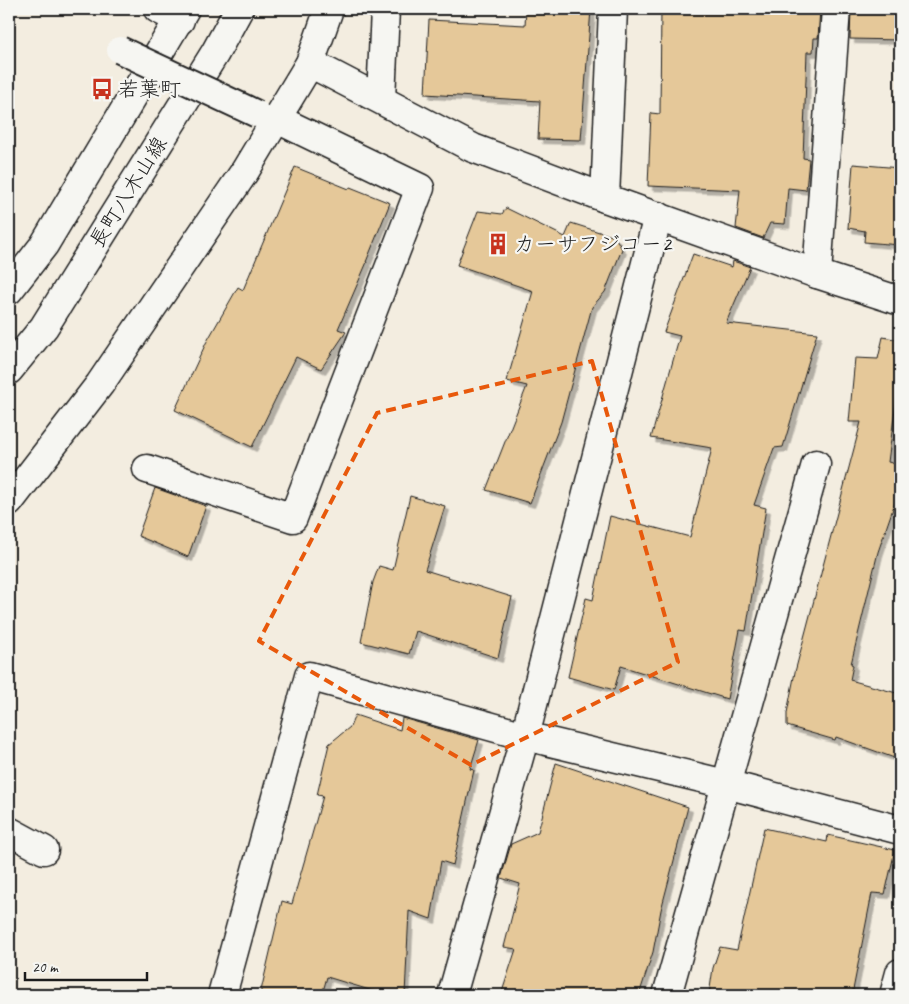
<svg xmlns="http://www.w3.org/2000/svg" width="909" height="1004" viewBox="0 0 909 1004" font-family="Caveat,'Klee One',sans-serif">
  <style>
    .building { fill: #e5c899; stroke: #1c1c1c; filter: url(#shadow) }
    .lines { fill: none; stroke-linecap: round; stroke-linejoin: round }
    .minor-casing { stroke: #1c1c1c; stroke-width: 31 }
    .tertiary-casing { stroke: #1c1c1c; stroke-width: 31 }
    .minor { stroke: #f6f6f2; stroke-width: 28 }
    .tertiary { stroke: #f6f6f2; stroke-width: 28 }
    .pedestrian-bridge-casing { stroke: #1c1c1c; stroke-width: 30; stroke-linecap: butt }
    .pedestrian-bridge { stroke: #f6f6f2; stroke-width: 26 }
    .marked { fill: none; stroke: #e8590c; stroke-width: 4; stroke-dasharray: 10 6; stroke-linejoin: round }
    .labels { text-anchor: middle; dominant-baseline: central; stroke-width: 4.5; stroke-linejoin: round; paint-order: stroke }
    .poi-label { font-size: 21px; fill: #1c1c1c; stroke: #f6f6f2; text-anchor: start }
    .street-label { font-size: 21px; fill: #1c1c1c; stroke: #f6f6f2 }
  </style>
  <defs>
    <filter id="shadow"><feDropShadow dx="4.5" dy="4.5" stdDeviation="0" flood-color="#0004"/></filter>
  </defs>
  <rect width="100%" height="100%" fill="#f3ede0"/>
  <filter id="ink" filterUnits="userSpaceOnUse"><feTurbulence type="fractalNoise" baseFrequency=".02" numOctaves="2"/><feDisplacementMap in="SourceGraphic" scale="10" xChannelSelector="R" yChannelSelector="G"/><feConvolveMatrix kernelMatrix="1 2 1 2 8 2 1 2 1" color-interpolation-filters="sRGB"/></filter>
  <g filter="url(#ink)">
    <g class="building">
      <path d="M 526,9 L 591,9 L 581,140 L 538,139 L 540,101 L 425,94 L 429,20 L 525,25 Z"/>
      <path d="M 661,9 L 820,9 L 818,38 L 814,38 L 813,52 L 807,52 L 803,158 L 809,159 L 806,190 L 788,188 L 785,224 L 770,223 L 763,238 L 736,228 L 740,190 L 648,186 L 651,113 L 660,114 Z"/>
      <path d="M 851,9 L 900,9 L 900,40 L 850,39 Z"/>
      <path d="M 853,164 L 900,168 L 900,245 L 864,242 L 865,231 L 848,228 Z"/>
      <path d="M 295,167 L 349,189 L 350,187 L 390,203 L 366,262 L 367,262 L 338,329 L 346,332 L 321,369 L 296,357 L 252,447 L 175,410 L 206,343 L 238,287 L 243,290 Z"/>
      <path d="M 506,208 L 565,237 L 571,223 L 615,237 L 622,249 L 605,292 L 592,307 L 561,422 L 530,503 L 486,490 L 527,386 L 507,381 L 533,291 L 457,265 L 478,211 L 502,214 Z"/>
      <path d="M 693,254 L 732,267 L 733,261 L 750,267 L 726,323 L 817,333 L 783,447 L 774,448 L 754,505 L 766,508 L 746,631 L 740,630 L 727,699 L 621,666 L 614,690 L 568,677 L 586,598 L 593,600 L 610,516 L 690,537 L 712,448 L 651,438 L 680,336 L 664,332 Z"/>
      <path d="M 883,337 L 900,340 L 900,371 L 888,462 L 900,465 L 900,488 L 878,552 L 851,664 L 853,665 L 850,680 L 900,694 L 900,760 L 836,737 L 835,740 L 787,726 L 787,713 L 795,672 L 861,422 L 849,422 L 855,358 L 878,359 Z"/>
      <path d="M 155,488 L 206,506 L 188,557 L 138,536 Z"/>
      <path d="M 410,496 L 445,506 L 425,570 L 512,597 L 498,658 L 416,631 L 409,654 L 361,642 L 373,582 L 379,566 L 393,570 Z"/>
      <path d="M 355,715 L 400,730 L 402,718 L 479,740 L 470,769 L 474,770 L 453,865 L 441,861 L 431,919 L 409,911 L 405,995 L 386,995 L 327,977 L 322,995 L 260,995 L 282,901 L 292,904 L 323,796 L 317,795 L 329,744 L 350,727 Z"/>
      <path d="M 556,763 L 688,807 L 661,910 L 653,952 L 639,995 L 501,995 L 516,949 L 504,947 L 520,884 L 501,878 L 511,844 L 538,832 Z"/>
      <path d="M 764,828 L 827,842 L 828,835 L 895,850 L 885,894 L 872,893 L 852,995 L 709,995 L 713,968 L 720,947 L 737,950 Z"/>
    </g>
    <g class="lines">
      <g class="minor-casing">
        <g id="minor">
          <path d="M 158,9 L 180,20"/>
          <path d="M 310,63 L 473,148 L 605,198 L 817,274 L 900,301"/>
          <path d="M 381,99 L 385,9"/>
          <path d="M 605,198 L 613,9"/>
          <path d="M 817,274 L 836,9"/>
          <path d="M 147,469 L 293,518 L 420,188 L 277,119"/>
          <path d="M 9,502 L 100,384 L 245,171 L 310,63 L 329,9"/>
          <path d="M 9,831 L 44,850"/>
          <path d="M 222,995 L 309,676 L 525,736 L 726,784"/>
          <path d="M 452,995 L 525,736 L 658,216"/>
          <path d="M 667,995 L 816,464"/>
        </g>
      </g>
      <g class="tertiary-casing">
        <g id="tertiary">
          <path d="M 9,290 L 44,245 L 185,9"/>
          <path d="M 9,370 L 44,327 L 215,53 L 239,9"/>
          <path d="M 726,784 L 900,830"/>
          <path d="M 894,995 L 900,973"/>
        </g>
      </g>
      <use href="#minor" class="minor"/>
      <use href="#tertiary" class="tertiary"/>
      <g class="pedestrian-bridge-casing">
        <path id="pedestrian-bridge" d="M 120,50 L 257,114"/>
      </g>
      <use href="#pedestrian-bridge" class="pedestrian-bridge"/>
    </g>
  </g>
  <path class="marked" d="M 592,361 L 678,662 L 471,765 L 259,641 L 377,413 Z"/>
  <defs>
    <g id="bus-bare" transform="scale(1.725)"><path d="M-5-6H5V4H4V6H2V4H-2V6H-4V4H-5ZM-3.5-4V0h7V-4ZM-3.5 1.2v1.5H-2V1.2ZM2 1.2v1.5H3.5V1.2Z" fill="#c8321e" stroke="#f6f6f2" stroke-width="2.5" paint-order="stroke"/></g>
    <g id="building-bare" transform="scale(1.725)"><path d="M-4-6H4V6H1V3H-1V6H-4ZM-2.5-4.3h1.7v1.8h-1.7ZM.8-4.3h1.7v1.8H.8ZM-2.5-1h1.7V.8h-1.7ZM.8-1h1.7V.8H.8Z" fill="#c8321e" stroke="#f6f6f2" stroke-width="2.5" paint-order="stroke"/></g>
  </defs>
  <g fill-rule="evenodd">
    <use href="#bus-bare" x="102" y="89"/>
    <use href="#building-bare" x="498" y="244"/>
  </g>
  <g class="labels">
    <g class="poi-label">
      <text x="118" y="89">若葉町</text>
      <text x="514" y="244">カーサフジコー2</text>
    </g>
    <g class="street-label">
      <text transform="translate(128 192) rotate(-58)">長町八木山線</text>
    </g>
  </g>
  <rect width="909" height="1004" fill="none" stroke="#f6f6f2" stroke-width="30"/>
  <rect x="15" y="15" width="879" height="974" fill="none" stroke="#1c1c1c" stroke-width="2" filter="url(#ink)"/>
  <path d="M25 972v8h122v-8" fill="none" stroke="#1c1c1c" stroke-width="2.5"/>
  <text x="32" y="972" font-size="15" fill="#1c1c1c" stroke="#f6f6f2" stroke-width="4" paint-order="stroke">20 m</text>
</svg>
